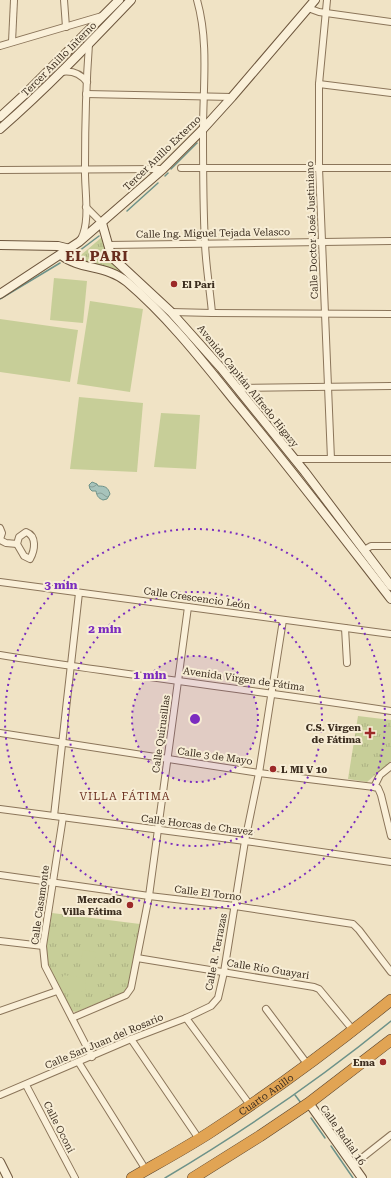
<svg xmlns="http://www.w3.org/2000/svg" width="391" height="1178" viewBox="0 0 391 1178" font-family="'Roboto Serif',serif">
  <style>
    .park { fill: url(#park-tufts) }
    .garden { fill: #c7ce98 }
    .water { fill: url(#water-waves); stroke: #6d9289 }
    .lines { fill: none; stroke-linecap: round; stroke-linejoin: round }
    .stream { stroke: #6d9289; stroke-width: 1.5 }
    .street-casing { stroke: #8b755a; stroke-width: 8 }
    .secondary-casing { stroke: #6d563d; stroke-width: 10 }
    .highway-casing { stroke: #59432e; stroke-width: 12 }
    .street { stroke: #faf0d9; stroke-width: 6 }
    .secondary { stroke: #faf0d9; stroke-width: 8 }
    .highway { stroke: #e1a454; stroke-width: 11 }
    .ring { fill: none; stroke: #7b2cbf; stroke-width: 2; stroke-dasharray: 2 4 }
    .poi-dot { fill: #9c2928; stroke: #f7edd5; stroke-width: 1.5 }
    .labels { text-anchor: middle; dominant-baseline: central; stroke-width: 4; stroke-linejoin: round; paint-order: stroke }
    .street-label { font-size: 10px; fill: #3b2d1f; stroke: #f7edd5 }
    .poi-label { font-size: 10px; font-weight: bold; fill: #3b2d1f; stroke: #f7edd5; text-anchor: end }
    .neighbourhood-label { font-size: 11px; letter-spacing: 1px; fill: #692d1d; stroke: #f7edd5 }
    .district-label { font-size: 14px; font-weight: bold; letter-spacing: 1px; fill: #692d1d; stroke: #f7edd5 }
    .centre { fill: #7b2cbf; stroke: #f7edd5; stroke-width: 2 }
    .ring-label { font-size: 12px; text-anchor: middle; font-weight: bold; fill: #7b2cbf; stroke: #f7edd5; stroke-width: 4; stroke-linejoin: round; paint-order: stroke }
  </style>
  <defs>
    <pattern id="park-tufts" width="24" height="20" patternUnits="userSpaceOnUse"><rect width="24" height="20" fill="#c7ce98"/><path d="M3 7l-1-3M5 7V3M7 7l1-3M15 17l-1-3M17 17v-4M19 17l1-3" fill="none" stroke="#acb183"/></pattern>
    <pattern id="water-waves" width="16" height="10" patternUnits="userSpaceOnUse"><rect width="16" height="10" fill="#a7c3bb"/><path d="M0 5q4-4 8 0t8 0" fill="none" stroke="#899f97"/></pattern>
  </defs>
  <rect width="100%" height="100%" fill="#f0e3c5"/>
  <g class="park">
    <path d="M 102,237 C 106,252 111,263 123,274 L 73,259 L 81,255 Z"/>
    <path d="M 358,716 L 391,720 L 391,761 L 367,782 L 348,779 Z"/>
    <path d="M 52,913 L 140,924 L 128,988 L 125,992 L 76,1012 L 71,1011 L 47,963 L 47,941 Z"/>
  </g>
  <g class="garden">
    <path d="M 54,278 L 87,281 L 83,323 L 50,320 Z"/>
    <path d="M 90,301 L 143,309 L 130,392 L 77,384 Z"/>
    <path d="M 0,319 L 78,330 L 70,382 L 0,372 Z"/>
    <path d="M 79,397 L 143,403 L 137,472 L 70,469 Z"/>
    <path d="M 161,413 L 200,415 L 196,469 L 154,467 Z"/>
    <path d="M 83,950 L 96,952 L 93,973 L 79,971 Z"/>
    <path d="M 63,975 L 86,978 L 85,992 L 61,989 Z"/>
  </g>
  <path class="water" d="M 92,482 L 97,484 L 98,486 C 105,486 108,487 110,494 L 107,499 L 103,500 C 98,498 97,496 96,491 L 92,491 L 90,489 L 89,485 Z"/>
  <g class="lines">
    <g class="stream">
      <path d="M 171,169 L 197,143"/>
      <path d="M 165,176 L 168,173"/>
      <path d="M 127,211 L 158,183"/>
      <path d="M 71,257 L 99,236"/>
      <path d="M 0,299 L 60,263"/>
      <path d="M 295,1095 L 301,1103"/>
      <path d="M 311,1118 L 325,1138"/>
      <path d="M 331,1146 L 353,1178"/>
      <path d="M 165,1178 C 244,1131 320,1079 391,1021"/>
    </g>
    <g class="street-casing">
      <g id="street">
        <path d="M 64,0 L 66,27"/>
        <path d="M 197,0 C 209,42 203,87 203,131 C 203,168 203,206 205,244 C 206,267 210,290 212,313"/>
        <path d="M 327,0 L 319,84 L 319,168 L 331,459"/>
        <path d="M 308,8 L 319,12 L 391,22"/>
        <path d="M 12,42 L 14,0"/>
        <path d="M 0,46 L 102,16"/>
        <path d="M 61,72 C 72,70 80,73 87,82"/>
        <path d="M 319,84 L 391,93"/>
        <path d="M 86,94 L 232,97"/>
        <path d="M 181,168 L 391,168"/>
        <path d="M 0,170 L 163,169"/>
        <path d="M 86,207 L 102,223"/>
        <path d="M 81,239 C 91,221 84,188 85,166 C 85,126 86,85 89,44"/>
        <path d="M 108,245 L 391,241"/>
        <path d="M 171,312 L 212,313 L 391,314"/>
        <path d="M 237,388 L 391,386"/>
        <path d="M 294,459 L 391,459"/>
        <path d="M 0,528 L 2,533 L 0,539"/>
        <path d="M 26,532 C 37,536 35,550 30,559 L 24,556 L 17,544 L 19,537 Z"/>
        <path d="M 0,540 L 6,543 L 17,544"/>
        <path d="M 364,550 L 371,546 L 391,546"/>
        <path d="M 0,582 L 391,634"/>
        <path d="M 345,628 L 347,663"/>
        <path d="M 0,655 C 130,676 261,691 391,711"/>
        <path d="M 0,733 L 259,773 L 374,787 L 378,788 L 381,795 L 391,836"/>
        <path d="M 374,787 L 380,775 L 391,766"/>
        <path d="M 0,809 L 245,841 L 391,862"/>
        <path d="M 54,816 L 79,593"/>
        <path d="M 63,817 L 43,946 L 45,966 L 92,1057"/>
        <path d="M 0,875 L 149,896 L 235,906 L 353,924 L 359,930 L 391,972"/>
        <path d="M 0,941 L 43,946"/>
        <path d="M 137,958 L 314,987 L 319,989 L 353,1030"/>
        <path d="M 266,1009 L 308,1065"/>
        <path d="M 0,1011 L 57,991"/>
        <path d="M 72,1018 L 126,995 L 131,988 L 149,896 L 188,607"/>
        <path d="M 186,1018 L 250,1105"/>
        <path d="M 131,1039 L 199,1139"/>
        <path d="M 79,1063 L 146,1170"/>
        <path d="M 26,1085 L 75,1178"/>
        <path d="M 0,1095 L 131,1039 L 186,1018 L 211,1006 L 218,998 L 224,972 L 245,841 L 259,773 L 283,620"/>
        <path d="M 353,1165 L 391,1135"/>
      </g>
    </g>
    <g class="secondary-casing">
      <g id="secondary">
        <path d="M 0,117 L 24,95 L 119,0"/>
        <path d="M 0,129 C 46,89 88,45 131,0"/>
        <path d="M 102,223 L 110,251 L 115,260 L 171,312 L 221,368 L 305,472 L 391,586"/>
        <path d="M 0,245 L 58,246 L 70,249"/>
        <path d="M 61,255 C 80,270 107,265 127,282 C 167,316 200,358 233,399 C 287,464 339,532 391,599"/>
        <path d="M 0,294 L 79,242 L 163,169 L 203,129 L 232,97 L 315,0"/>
        <path d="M 309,1103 L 362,1178"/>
        <path d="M 0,1162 L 8,1178"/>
      </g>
    </g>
    <g class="highway-casing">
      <g id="highway">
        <path id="s1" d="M 132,1178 C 158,1163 184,1149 209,1133 C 272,1092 333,1047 391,1000"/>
        <path d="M 193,1178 L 260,1136 L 309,1103 L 391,1040"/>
      </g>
    </g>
    <use href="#street" class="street"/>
    <use href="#secondary" class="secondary"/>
    <use href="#highway" class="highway"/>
  </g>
  <circle cx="195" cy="719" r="63" fill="#7b2cbf" fill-opacity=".12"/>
  <g class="ring">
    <circle cx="195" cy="719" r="63"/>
    <circle cx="195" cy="719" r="127"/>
    <circle cx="195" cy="719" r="190"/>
  </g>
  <g class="poi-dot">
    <circle cx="174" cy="284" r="4"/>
    <path d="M368 727h4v4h4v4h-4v4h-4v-4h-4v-4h4z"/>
    <circle cx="273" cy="769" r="4"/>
    <circle cx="130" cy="905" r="4"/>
    <circle cx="383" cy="1062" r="4"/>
  </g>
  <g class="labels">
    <g class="street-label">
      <text transform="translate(59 59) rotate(-45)">Tercer Anillo Interno</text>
      <text transform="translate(162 153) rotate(-44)">Tercer Anillo Externo</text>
      <text transform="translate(312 230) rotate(-92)">Calle Doctor José Justiniano</text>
      <text transform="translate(213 233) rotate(-1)">Calle Ing. Miguel Tejada Velasco</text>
      <text transform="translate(248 386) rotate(51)">Avenida Capitán Alfredo Higazy</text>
      <text transform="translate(197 598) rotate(8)">Calle Crescencio León</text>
      <text transform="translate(244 679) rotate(8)">Avenida Virgen de Fátima</text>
      <text transform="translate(161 734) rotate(-82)">Calle Quirusillas</text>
      <text transform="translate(215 756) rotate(8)">Calle 3 de Mayo</text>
      <text transform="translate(197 825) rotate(7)">Calle Horcas de Chavez</text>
      <text transform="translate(208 893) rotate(7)">Calle El Torno</text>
      <text transform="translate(40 905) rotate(-82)">Calle Casamonte</text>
      <text transform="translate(216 952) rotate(-79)">Calle R. Terrazas</text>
      <text transform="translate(268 969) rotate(9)">Calle Río Guayari</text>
      <text transform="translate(104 1041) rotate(-23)">Calle San Juan del Rosario</text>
      <text stroke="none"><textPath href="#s1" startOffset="158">Cuarto Anillo</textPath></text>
      <text transform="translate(59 1127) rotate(63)">Calle Oconi</text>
      <text transform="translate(343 1135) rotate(55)">Calle Radial 16</text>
    </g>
    <g class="poi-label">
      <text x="182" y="284" text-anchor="start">El Pari</text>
      <text x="361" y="727">C.S. Virgen<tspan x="361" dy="12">de Fátima</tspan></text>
      <text x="281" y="769" text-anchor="start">L MI V 10</text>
      <text x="122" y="899">Mercado<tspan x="122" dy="12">Villa Fátima</tspan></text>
      <text x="375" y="1062">Ema</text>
    </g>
    <g class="neighbourhood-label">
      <text x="125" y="796">VILLA FÁTIMA</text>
    </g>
    <g class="district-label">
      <text x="97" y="256">EL PARI</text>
    </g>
  </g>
  <circle cx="195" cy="719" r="6" class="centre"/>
  <g class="ring-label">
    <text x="61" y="589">3 min</text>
    <text x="105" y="633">2 min</text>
    <text x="150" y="679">1 min</text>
  </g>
</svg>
